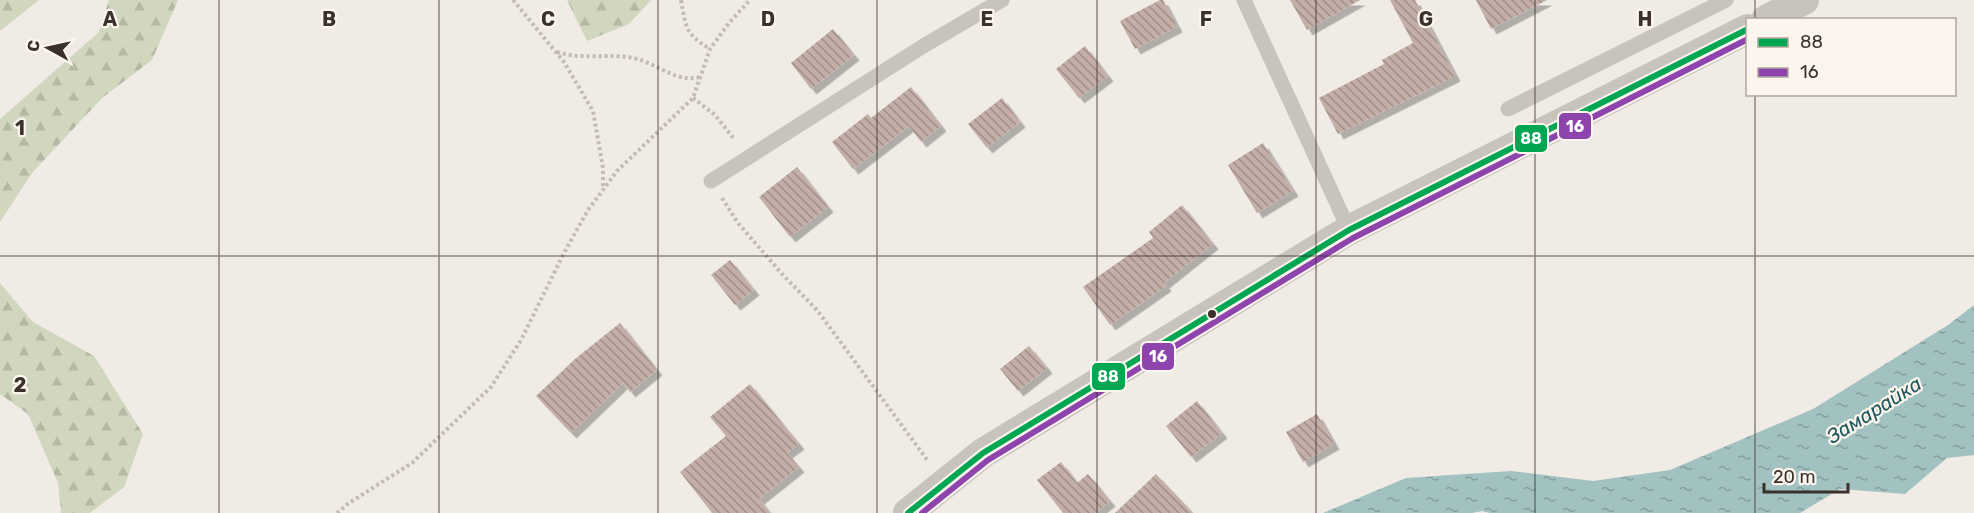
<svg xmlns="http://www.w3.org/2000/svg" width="1974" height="513" viewBox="0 0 1974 513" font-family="Rubik,sans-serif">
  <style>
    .forest { fill: url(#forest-firs) }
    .water { fill: url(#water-ripples) }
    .building { fill: url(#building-back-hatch); filter: url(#shadow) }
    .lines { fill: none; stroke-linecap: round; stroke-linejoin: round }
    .path { stroke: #c2bbb6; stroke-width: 4; stroke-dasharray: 3 3; stroke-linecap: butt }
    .service { stroke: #c9c3be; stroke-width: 15 }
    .minor { stroke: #c9c3be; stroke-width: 30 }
    .bus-1-casing { stroke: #fbf5ee; stroke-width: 10 }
    .bus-2-casing { stroke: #fbf5ee; stroke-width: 10 }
    .bus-1 { stroke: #00a651; stroke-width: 6 }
    .bus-2 { stroke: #8e44ad; stroke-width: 6 }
    .grid { fill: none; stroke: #3b302b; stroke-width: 1.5; stroke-opacity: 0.55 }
    .bus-dot { fill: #3b302b; stroke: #fbf5ee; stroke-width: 2 }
    .labels { text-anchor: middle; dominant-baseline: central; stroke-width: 4.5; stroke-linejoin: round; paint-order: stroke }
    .water-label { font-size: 20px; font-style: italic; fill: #1f5a5e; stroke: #fbf5ee }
    .grid-label { font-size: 20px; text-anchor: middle; font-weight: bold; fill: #3b302b; stroke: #fbf5ee; stroke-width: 4.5; stroke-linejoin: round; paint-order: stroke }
    .line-badge { stroke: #fbf5ee; stroke-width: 2 }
    .badge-label { font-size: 16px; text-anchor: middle; font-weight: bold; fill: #fff }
  </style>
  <defs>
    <pattern id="forest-firs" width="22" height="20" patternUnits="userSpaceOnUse" patternTransform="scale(1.5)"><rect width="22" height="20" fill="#d1d6bf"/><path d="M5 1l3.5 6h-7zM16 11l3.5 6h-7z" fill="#b4b8a4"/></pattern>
    <pattern id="water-ripples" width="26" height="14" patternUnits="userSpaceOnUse" patternTransform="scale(1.5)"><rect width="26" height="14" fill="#a1c2c1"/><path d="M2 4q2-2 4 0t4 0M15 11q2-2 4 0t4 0" fill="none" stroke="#849e9d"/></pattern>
    <pattern id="building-back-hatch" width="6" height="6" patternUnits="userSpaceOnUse" patternTransform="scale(1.5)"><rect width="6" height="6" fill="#c3afa7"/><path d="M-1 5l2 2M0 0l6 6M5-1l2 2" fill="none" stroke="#a08f88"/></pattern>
    <filter id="shadow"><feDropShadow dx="5.5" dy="5.5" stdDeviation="0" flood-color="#0004"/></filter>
  </defs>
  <rect width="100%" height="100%" fill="#f0ebe5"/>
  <g class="forest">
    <path d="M 0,0 L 39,0 L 0,31 Z"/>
    <path d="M 109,0 L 178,0 L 152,60 L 102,98 L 32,173 L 0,222 L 0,119 L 99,32 Z"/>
    <path d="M 567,0 L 651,0 L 629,24 L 587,41 Z"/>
    <path d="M 0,283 L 33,322 L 94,356 L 143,434 L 124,487 L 90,513 L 61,513 L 58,483 L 28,414 L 0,394 Z"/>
  </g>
  <path class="water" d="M 1974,305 L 1974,455 L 1947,458 L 1905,494 L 1840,489 L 1800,513 L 1490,513 L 1482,511 L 1472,513 L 1323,513 L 1406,478 L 1511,471 L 1593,481 L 1670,470 L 1813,409 L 1948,325 Z"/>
  <g class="building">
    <path d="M 1160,0 L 1163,0 L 1177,27 L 1135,49 L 1120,21 Z"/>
    <path d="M 1290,0 L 1360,0 L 1307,30 Z"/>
    <path d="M 1390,0 L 1415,0 L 1455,76 L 1338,134 L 1319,98 L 1384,64 L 1382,60 L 1413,43 Z"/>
    <path d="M 1476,0 L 1547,0 L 1491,29 Z"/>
    <path d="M 833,29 L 854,55 L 811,89 L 791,63 Z"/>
    <path d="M 1085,46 L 1108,76 L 1079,98 L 1056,69 Z"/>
    <path d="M 911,87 L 941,126 L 921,142 L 909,126 L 853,169 L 832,142 L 868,114 L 871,118 Z"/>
    <path d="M 1002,98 L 1020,122 L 987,148 L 968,124 Z"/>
    <path d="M 1263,143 L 1293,191 L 1257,213 L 1228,165 Z"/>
    <path d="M 797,167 L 828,207 L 790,237 L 759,197 Z"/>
    <path d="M 1182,205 L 1213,244 L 1164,283 L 1166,286 L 1110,325 L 1083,287 L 1153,238 L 1149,232 Z"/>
    <path d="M 730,260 L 754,290 L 735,305 L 711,275 Z"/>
    <path d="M 620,323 L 657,370 L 630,392 L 623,383 L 571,433 L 536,396 L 575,359 Z"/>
    <path d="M 1029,346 L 1047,368 L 1018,391 L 1000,369 Z"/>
    <path d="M 750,384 L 799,444 L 787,453 L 799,467 L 759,499 L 770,513 L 712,513 L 680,472 L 726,436 L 710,417 Z"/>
    <path d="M 1197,401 L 1222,433 L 1191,457 L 1166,426 Z"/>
    <path d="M 1317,414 L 1334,444 L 1303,462 L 1286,432 Z"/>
    <path d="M 1061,462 L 1077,483 L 1088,474 L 1110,501 L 1095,513 L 1063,513 L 1037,480 Z"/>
    <path d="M 1156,474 L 1193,513 L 1115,513 Z"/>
  </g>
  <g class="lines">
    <g class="path">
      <path d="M 513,0 L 564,62 L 593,111 L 603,168 L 603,189"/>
      <path d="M 681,0 C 686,27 685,34 710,49"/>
      <path d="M 557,52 C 585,61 611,52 637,59 C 659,65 677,83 700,77"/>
      <path d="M 693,98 L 715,115 L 735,140"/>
      <path d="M 722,198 L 738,223 L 782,274 L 817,310 L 928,461"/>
      <path d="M 337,513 L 349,503 L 412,463 L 491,387 L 521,340 L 564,253 L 588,210 L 617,171 L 693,98 L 710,49 L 729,23 L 750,0"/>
    </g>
    <g class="service">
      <path d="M 1244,0 L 1349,230"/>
      <path d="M 1508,109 L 1726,0"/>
      <path d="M 711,181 L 925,45 L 1002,0"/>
    </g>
    <g class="minor">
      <path d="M 1766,20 L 1804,0"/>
      <path d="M 908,513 L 983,453 L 1349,230 L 1748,29"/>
    </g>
    <g class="bus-1-casing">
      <path id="bus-1" d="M 908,513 L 983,453 L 1349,230 L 1748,29"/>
    </g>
    <g class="bus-2-casing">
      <path id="bus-2" d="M 922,513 L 988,460 L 1353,238 L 1748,39"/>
    </g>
    <use href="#bus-1" class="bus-1"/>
    <use href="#bus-2" class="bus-2"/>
  </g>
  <path class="grid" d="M 219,0 L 219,513M 439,0 L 439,513M 658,0 L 658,513M 877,0 L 877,513M 1097,0 L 1097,513M 1316,0 L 1316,513M 1535,0 L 1535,513M 1755,0 L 1755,20M 1755,94 L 1755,513M 0,256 L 1974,256"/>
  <circle class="bus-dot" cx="1212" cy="314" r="5"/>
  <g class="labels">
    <g class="water-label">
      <text transform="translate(1874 410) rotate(-32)">Замарайка</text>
    </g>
  </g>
  <g class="grid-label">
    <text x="110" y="26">A</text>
    <text x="329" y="26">B</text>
    <text x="548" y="26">C</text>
    <text x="768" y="26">D</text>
    <text x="987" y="26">E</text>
    <text x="1206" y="26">F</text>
    <text x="1426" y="26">G</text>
    <text x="1645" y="26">H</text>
    <text x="20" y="135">1</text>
    <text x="20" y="392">2</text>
  </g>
  <g class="line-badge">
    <rect x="1558" y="112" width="34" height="28" rx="6" fill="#8e44ad"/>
    <rect x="1514" y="124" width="34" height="29" rx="6" fill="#00a651"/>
    <rect x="1141" y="342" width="34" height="29" rx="6" fill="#8e44ad"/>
    <rect x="1091" y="362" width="35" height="29" rx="6" fill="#00a651"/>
  </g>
  <g class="badge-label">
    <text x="1575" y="132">16</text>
    <text x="1531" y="144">88</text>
    <text x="1158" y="362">16</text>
    <text x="1108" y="382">88</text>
  </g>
  <rect x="1746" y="18" width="210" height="78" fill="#fbf5ee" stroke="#aea6a0" stroke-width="1.5"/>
  <rect x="1758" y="38" width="30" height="9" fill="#00a651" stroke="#aea6a0" stroke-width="1.5"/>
  <text x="1800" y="48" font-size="18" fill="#3b302b">88</text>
  <rect x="1758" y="68" width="30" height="9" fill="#8e44ad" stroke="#aea6a0" stroke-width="1.5"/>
  <text x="1800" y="78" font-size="18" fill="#3b302b">16</text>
  <g transform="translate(48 48) rotate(278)" stroke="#fbf5ee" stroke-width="4.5" paint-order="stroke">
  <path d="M0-4.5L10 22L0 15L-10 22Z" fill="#3b302b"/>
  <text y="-9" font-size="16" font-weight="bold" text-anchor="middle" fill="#3b302b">С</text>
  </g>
  <path d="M1764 483v9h84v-9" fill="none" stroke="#3b302b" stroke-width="3"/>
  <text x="1773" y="483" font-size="18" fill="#3b302b" stroke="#fbf5ee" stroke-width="4.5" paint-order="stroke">20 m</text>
</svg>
